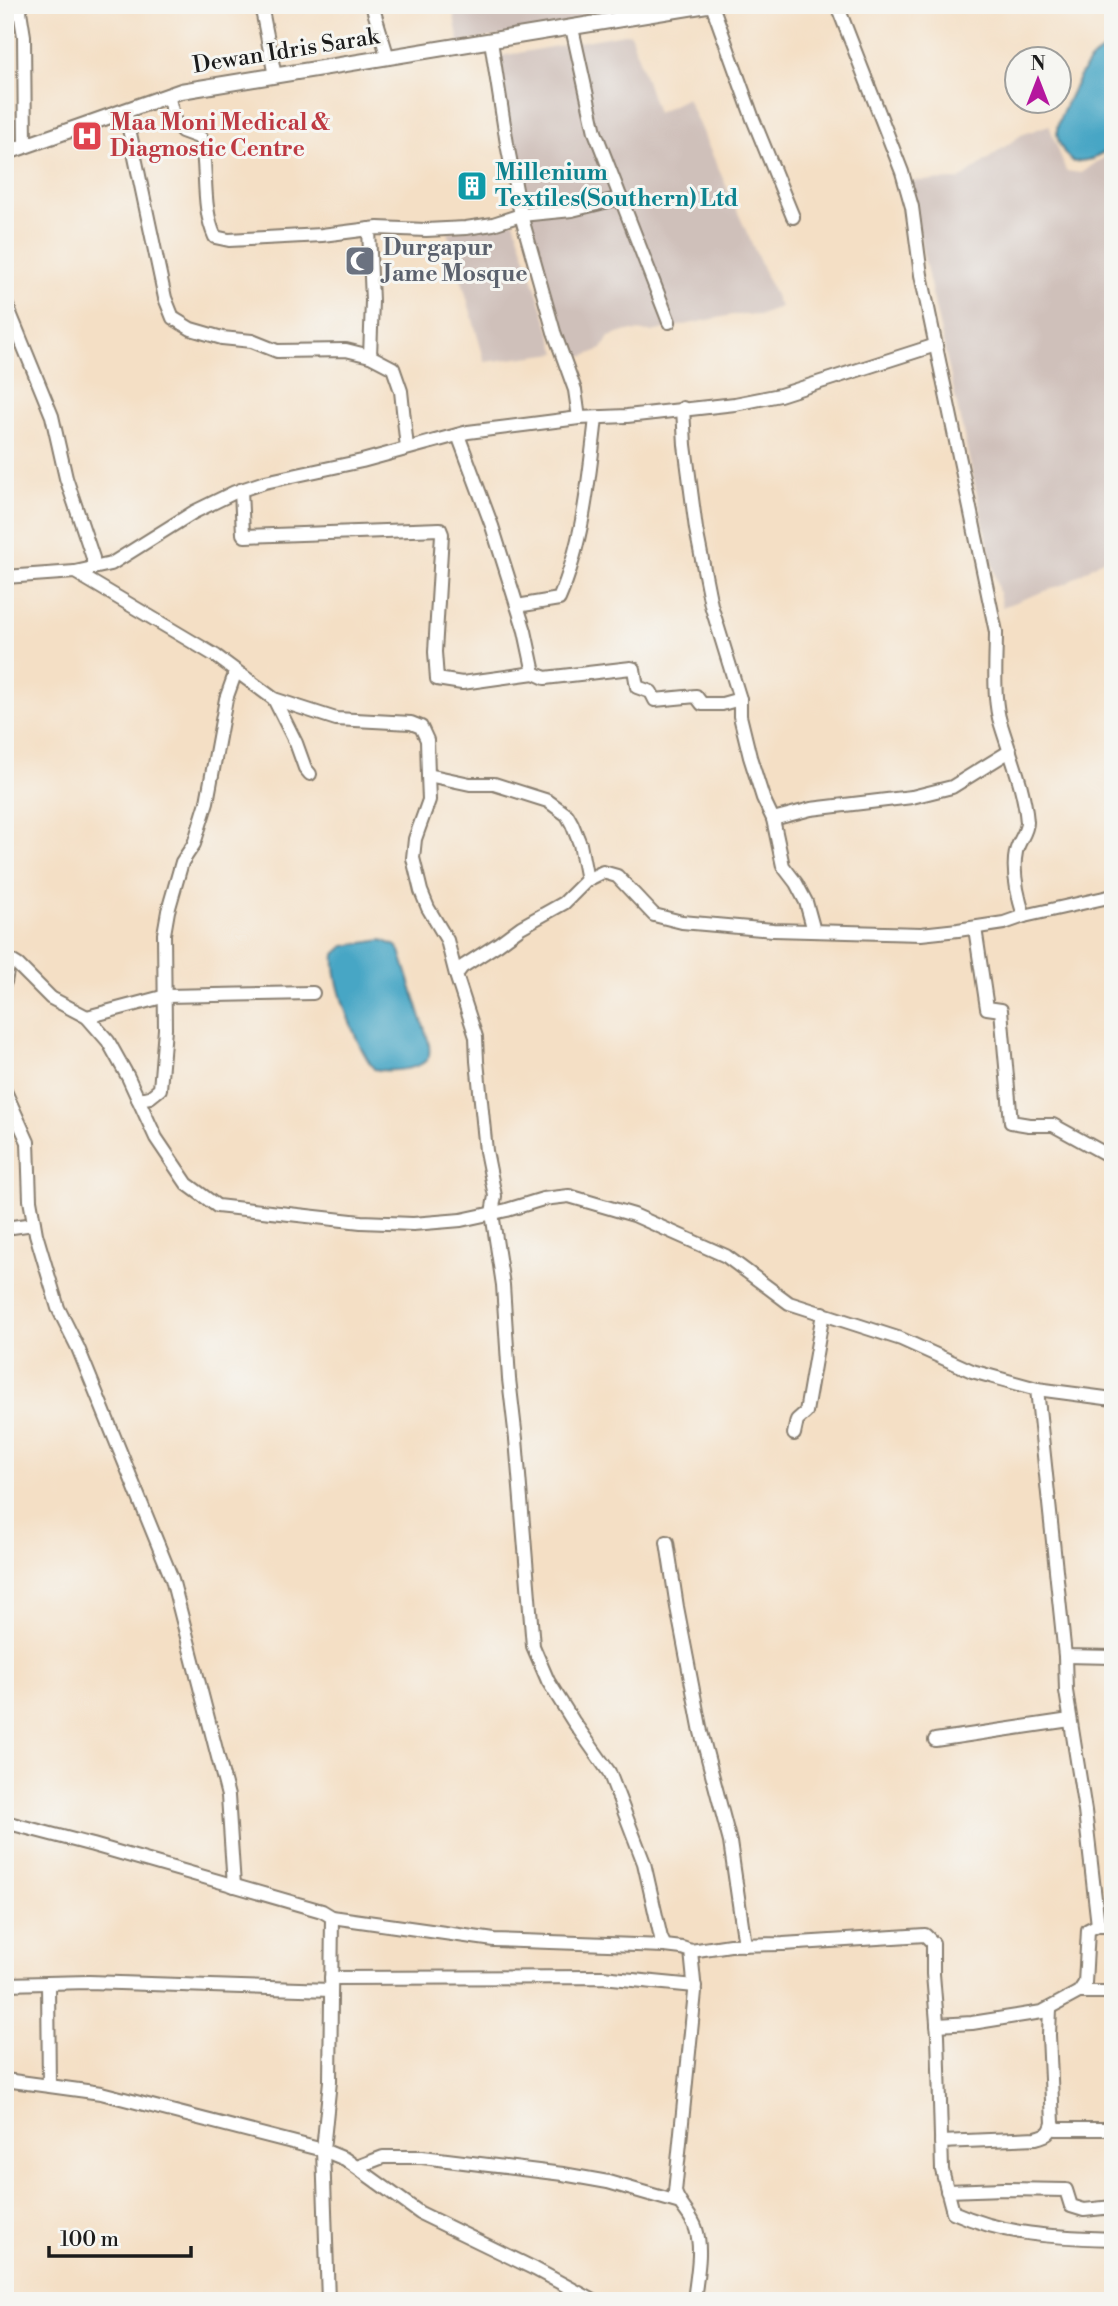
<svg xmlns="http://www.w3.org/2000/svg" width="1118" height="2306" viewBox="0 0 1118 2306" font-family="'Libre Bodoni',serif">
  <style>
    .industrial { fill: #cfc0ba }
    .water { fill: #46a6c5; stroke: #316170; stroke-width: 2 }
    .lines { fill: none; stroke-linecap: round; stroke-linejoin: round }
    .minor-casing { stroke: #887e70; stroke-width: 16 }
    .major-casing { stroke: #887e70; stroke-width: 18 }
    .minor { stroke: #fff; stroke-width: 12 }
    .major { stroke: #fff; stroke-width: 14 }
    .labels { text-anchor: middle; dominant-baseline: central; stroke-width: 6; stroke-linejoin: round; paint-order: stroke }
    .street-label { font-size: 23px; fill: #1c1c1c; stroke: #f6f6f2 }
    .health-label { font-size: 23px; font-weight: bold; fill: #be3a42; stroke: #f6f6f2; text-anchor: start }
    .culture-label { font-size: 23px; font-weight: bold; fill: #0d838f; stroke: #f6f6f2; text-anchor: start }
    .worship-label { font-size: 23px; font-weight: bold; fill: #5b616d; stroke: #f6f6f2; text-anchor: start }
  </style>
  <rect width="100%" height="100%" fill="#f6f6f2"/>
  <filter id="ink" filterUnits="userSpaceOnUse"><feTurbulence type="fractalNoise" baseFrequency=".0143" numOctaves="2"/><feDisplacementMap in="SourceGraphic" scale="14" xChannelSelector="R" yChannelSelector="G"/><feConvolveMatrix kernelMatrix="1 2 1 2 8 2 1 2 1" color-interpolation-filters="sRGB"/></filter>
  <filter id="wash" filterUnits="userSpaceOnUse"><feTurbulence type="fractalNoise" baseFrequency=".00686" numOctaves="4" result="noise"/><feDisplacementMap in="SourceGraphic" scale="28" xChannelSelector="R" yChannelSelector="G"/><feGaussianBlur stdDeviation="1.57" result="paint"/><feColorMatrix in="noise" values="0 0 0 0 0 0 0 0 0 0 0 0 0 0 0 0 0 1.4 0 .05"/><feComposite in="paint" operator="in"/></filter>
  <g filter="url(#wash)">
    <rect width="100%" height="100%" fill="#f4dfc5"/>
    <g class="industrial">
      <path d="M 452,5 L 675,5 L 459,43 Z"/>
      <path d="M 630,33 L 657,113 L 687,98 L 780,307 L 761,315 L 732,315 L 651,332 L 628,331 L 609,337 L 602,349 L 585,356 L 567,358 L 525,235 L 495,57 Z"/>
      <path d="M 1049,125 L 1066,171 L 1081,173 L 1113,151 L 1113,553 L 1067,583 L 1002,607 L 907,181 L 959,180 L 1021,135 Z"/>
      <path d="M 514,221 L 557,353 L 485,362 L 448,232 Z"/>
    </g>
    <g class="water">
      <path d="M 1113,45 L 1113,146 L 1093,159 L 1074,162 C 1064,155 1057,143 1057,130 C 1057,119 1082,70 1090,61 C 1096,54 1105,49 1113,45 Z"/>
      <path d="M 382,940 L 396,946 L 400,951 L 429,1043 C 429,1047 430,1051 429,1055 C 425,1071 387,1072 374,1069 C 356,1045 332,983 335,954 L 344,946 Z"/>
    </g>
  </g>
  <g filter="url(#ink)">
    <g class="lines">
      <g class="minor-casing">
        <g id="minor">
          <path d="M 19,5 L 24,36 L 25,146"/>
          <path d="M 261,5 L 275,76"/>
          <path d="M 372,5 L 388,58"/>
          <path d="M 712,5 L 753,119 L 793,217"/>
          <path d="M 837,5 L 902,172 L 912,207 L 921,275 L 996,632 C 996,658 993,692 999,718 C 1009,753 1024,785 1027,822 C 1027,833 1018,841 1016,852 C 1012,871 1018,897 1024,916"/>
          <path d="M 572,28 L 595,132 L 669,322"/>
          <path d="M 491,41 L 507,144 L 521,215 L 554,332 L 575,390 L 579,418"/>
          <path d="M 168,95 L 175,123 L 182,131 L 201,138 C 208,171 201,206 215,237 L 229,240 L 322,235 L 378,228 L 426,230 L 466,228 L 493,224 L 521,215 L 572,210 L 621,198"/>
          <path d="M 125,110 L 165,298 L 173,318 L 191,329 L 222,338 L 252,341 L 277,351 L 346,350 L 370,356 L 393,368 L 401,391 L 407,448"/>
          <path d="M 369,229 L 372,301 L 370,356"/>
          <path d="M 5,301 L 52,416 L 66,478 L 93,558 L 93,567"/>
          <path d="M 683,408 L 685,445 L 696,529 L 711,605 L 740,699 L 740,716 L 750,757 L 763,798 L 773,819 L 783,866 L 796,883 L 806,902 L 814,931"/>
          <path d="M 458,435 L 492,526 L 525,631 L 534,673 L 545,678 L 631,668 L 634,669 L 637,687 L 651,692 L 655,700 L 696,696 L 702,704 L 722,704 L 740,699"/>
          <path d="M 241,490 L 243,534 L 245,536 L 440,529 L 442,534 L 435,652 L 437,679 L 462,683 L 534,673"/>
          <path d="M 75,572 L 216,656 L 274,699 L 336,719 L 411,723 L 421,727 L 427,740 L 428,775 L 470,784 L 494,784 L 548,801 L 567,815 L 572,824 L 580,844 L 587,880"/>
          <path d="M 5,577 L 75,572 L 111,564 L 194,512 L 235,492 L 265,482 L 362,461 L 468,432 L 579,418 L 627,416 L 735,404 L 780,395 L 936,345"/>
          <path d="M 517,606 L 559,599 C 583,543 589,479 596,418"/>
          <path d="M 274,699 L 296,743 L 305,768 L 310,774"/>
          <path d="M 428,775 L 429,800 L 415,839 L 413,858 L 421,891 L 428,908 L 447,940 L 456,975 L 476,1037 L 477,1061 L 486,1151 L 495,1196 L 492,1213 L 503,1285 L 509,1379 L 516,1439 L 533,1646 L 548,1681 L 573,1721 L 609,1772 L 644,1863 L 661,1938 L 665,1946 L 682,1948 L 691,1951 L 695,1992 L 675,2192 C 679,2206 692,2215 696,2229 C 703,2251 696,2279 694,2301"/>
          <path d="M 773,819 L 811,809 L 912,797 L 952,787 L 1010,751"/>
          <path d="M 975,928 L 987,1008 L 1001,1010 L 1011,1122 L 1029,1125 L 1053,1125 L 1113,1158"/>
          <path d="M 5,957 L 18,965 L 51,998 L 87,1017 L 108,1041 L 128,1077 L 156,1138 L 187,1184 L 217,1206 L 361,1222 L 413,1224 L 461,1220 L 507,1210 L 543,1199 L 569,1196 L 634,1215 L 726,1256 L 789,1303 L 901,1339 L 972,1371 L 1037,1389 L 1113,1399"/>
          <path d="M 456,975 L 462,967 L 498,944 L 521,927 L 564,903 L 587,880 L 603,872 L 617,876 L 654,915 L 682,922 L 773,930 L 921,934 L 958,930 L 1004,923 L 1024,916 L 1113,896"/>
          <path d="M 5,982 L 9,960"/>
          <path d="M 87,1017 L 166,996 L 313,993"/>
          <path d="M 5,1091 L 28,1142 L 30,1200 L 36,1234 L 58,1308 L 78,1348 L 172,1579 L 228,1796 L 234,1886"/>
          <path d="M 138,1099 L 150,1097 L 160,1089 L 165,1029 L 164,934 L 168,911 L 182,862 L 194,844 L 207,802 L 226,699 L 236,671"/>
          <path d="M 5,1228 L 34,1224"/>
          <path d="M 1037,1389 L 1065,1656 L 1113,1657"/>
          <path d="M 794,1434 L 797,1420 L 806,1412 L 823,1313"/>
          <path d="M 667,1542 L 677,1607 L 701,1732 L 730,1842 L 745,1945"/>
          <path d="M 1065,1656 L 1066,1691 L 1085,1811 L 1098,1925"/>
          <path d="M 935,1740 L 1070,1720"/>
          <path d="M 5,1822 L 93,1845 L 322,1911 L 332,1917 L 494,1940 L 665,1946"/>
          <path d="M 332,1917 L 330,2081 L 323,2150 L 345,2159 L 420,2213 L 535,2269 L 594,2301"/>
          <path d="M 691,1951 L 730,1945 L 783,1944 L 925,1935 L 933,1943 L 933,1974 L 938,2035 L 942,2170 L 953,2212 C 1007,2236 1055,2237 1113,2239"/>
          <path d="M 331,1978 L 602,1977 L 695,1986"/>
          <path d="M 48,1983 L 49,2086"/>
          <path d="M 5,1984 L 89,1982 L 331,1990"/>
          <path d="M 1079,1992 L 1113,1992"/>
          <path d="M 937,2025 L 972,2023 L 1042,2012 L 1079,1992 L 1085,1983 L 1088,1930 L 1098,1925 L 1113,1925"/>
          <path d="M 5,2080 L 101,2093 L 323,2150 L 328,2301"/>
          <path d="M 1053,2123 L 1056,2129 L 1113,2129"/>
          <path d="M 941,2142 L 1036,2138 C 1047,2135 1050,2134 1053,2123 L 1049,2035 L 1050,2008"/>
          <path d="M 357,2167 L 383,2157 L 422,2157 L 563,2174 L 608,2182 L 677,2202"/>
          <path d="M 947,2191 L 1003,2189 L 1066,2190 L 1071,2206 L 1084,2210 L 1113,2207"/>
        </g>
      </g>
      <g class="major-casing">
        <path id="major" d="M 5,153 L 181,91 L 707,5"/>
      </g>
      <use href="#minor" class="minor"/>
      <use href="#major" class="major"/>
    </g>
  </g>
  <defs>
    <g id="hospital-square" transform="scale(1.575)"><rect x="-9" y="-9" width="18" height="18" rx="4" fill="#e0444e" stroke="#f6f6f2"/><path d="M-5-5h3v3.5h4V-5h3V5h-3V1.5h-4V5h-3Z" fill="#fff"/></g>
    <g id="building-square" transform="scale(1.575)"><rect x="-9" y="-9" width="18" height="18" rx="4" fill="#0f9aa8" stroke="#f6f6f2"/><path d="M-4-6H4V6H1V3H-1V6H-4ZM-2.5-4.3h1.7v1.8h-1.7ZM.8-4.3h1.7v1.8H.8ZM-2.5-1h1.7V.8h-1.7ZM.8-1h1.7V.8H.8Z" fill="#fff"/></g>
    <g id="mosque-square" transform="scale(1.575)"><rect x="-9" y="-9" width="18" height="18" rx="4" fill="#6b7280" stroke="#f6f6f2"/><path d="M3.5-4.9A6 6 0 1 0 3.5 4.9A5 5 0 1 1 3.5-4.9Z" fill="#fff"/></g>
  </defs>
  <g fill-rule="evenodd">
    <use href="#hospital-square" x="87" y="136"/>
    <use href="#building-square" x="472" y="186"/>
    <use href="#mosque-square" x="360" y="261"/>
  </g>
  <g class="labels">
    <g class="street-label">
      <text transform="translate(286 51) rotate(-9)">Dewan Idris Sarak</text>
    </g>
    <g class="health-label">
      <text x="110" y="123">Maa Moni Medical &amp;<tspan x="110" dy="26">Diagnostic Centre</tspan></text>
    </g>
    <g class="culture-label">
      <text x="495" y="173">Millenium<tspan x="495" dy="26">Textiles(Southern) Ltd</tspan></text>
    </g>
    <g class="worship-label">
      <text x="383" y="248">Durgapur<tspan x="383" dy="26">Jame Mosque</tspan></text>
    </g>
  </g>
  <rect width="1118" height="2306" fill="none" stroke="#f6f6f2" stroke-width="28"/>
  <g transform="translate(1038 80)"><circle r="33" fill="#f6f6f2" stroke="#9f9f9c" stroke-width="2"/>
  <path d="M0-5L12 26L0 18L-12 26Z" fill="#b5179e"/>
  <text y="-10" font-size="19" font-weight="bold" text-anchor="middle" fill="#1c1c1c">N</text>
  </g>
  <path d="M49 2246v10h142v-10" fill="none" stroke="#1c1c1c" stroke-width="3.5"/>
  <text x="60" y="2246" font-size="21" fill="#1c1c1c" stroke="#f6f6f2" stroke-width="5" paint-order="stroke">100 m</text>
</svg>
